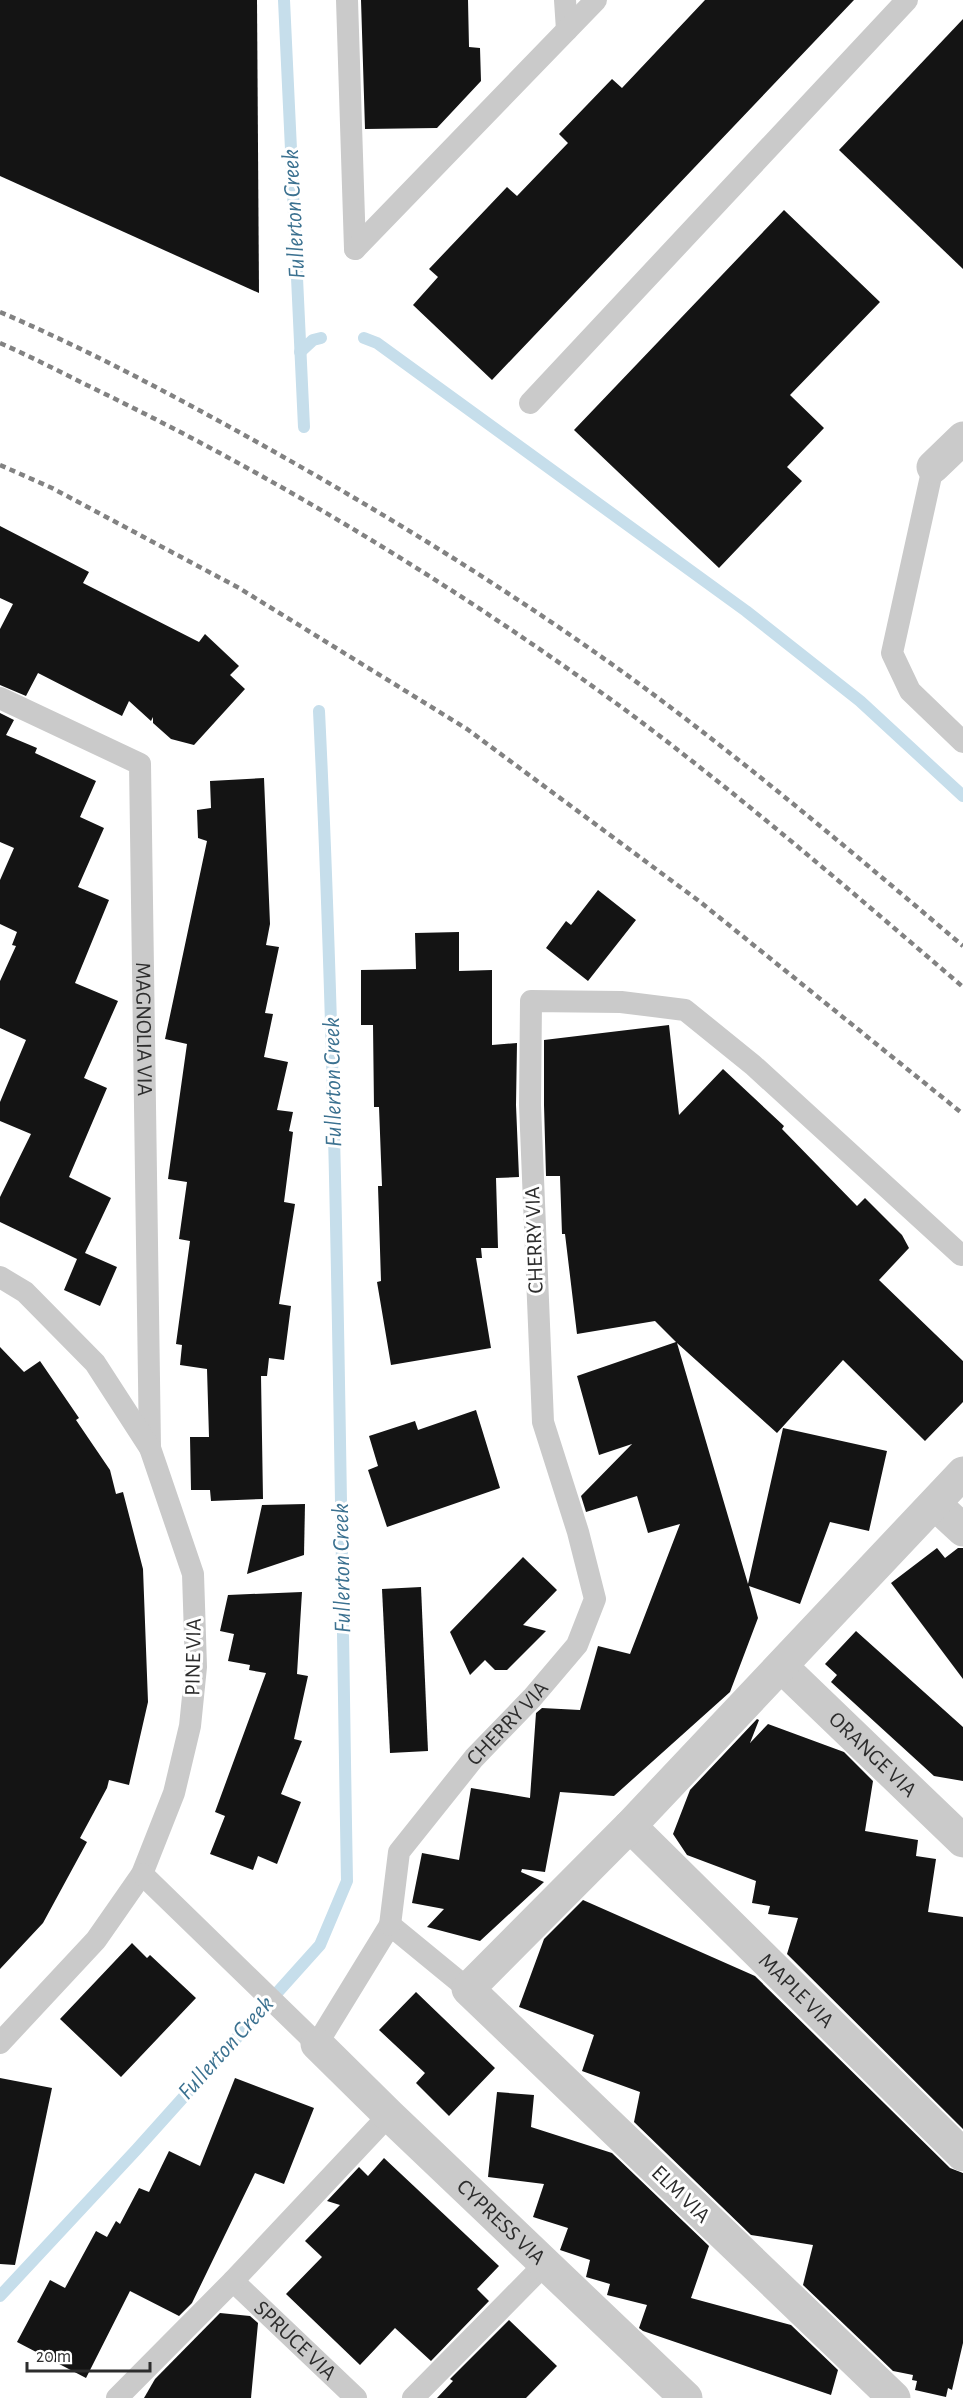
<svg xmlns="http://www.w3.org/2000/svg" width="963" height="2398" viewBox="0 0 963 2398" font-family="'Alegreya Sans',sans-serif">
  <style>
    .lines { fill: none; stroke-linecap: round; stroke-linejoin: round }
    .stream { stroke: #c6deeb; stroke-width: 12 }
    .building { fill: #141414 }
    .service { stroke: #cacaca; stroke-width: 22 }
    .minor { stroke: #cacaca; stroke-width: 33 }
    .rail { stroke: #828282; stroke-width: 4.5; stroke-dasharray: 6 4.5; stroke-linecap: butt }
    .labels { text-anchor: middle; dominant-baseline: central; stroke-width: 6; stroke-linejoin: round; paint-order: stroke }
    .street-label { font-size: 22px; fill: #2d2d2d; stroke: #fff }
    .water-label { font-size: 24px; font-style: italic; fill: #3b7190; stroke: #fff }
  </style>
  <rect width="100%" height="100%" fill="#fff"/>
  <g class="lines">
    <g class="stream">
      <path d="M 284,0 L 304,427"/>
      <path d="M 364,338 L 377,343 L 746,611 L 860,701 L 963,796"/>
      <path d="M 300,352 L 313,340 L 321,338"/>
      <path d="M 0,2296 L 137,2149 L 320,1945 L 347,1881 C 340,1491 338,1101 319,711"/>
    </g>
  </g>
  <g class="building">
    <path d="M 0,0 L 257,0 L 259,293 L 0,176 Z"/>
    <path d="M 361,0 L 468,0 L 469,47 L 480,48 L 481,81 L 437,128 L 365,129 Z"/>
    <path d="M 705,0 L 854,0 L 492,380 L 413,305 L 438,277 L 429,269 L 507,187 L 517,196 L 568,143 L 559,134 L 612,79 L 622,88 Z"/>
    <path d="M 963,19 L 963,269 L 839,150 Z"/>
    <path d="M 784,210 L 880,302 L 790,395 L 824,428 L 787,467 L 802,481 L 719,568 L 574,430 Z"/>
    <path d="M 0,526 L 89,572 L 83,583 L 199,642 L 205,634 L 239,666 L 230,675 L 245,689 L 194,745 L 171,739 L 153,723 L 153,717 L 151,721 L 129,701 L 122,716 L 38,673 L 26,696 L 0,685 L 0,629 L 13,604 L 0,598 Z"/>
    <path d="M 0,713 L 14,720 L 6,735 L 37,748 L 35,753 L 96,781 L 80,817 L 104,828 L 78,887 L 109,900 L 75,983 L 118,1001 L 84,1078 L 107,1088 L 69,1177 L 111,1198 L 85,1253 L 117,1267 L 100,1306 L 64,1290 L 77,1259 L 0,1222 L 0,1197 L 31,1134 L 0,1121 L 0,1102 L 26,1040 L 0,1028 L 0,981 L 16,946 L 12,945 L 17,932 L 0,924 L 0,880 L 14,848 L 0,842 Z"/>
    <path d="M 264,778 L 270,924 L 266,945 L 279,947 L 265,1013 L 273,1014 L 264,1057 L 288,1062 L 277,1110 L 293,1112 L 289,1131 L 293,1132 L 284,1202 L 295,1204 L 279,1304 L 291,1306 L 284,1360 L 269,1358 L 267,1376 L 261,1376 L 263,1499 L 211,1501 L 210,1490 L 191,1490 L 190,1437 L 209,1437 L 207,1369 L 180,1365 L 182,1345 L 176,1344 L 190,1241 L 179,1239 L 187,1182 L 168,1179 L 187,1044 L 165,1039 L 207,841 L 198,838 L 197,810 L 211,808 L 210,781 Z"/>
    <path d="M 598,890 L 636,920 L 588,981 L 546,948 L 566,921 L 571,925 Z"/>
    <path d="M 459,932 L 459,971 L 492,970 L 492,1045 L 517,1043 L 516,1105 L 519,1177 L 496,1178 L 498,1248 L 481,1248 L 482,1258 L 476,1258 L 491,1348 L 391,1365 L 377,1282 L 381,1281 L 378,1186 L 382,1186 L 379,1107 L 374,1107 L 373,1025 L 361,1025 L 361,970 L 416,969 L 415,933 Z"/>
    <path d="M 669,1025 L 679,1115 L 723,1069 L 784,1126 L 782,1129 L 857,1206 L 865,1198 L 902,1235 L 909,1248 L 879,1280 L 963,1361 L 963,1402 L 925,1441 L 843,1360 L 777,1433 L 677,1343 L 748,1584 L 783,1428 L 887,1451 L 869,1531 L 830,1522 L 800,1604 L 749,1586 L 758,1618 L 730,1692 L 614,1796 L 560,1792 L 545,1872 L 522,1869 L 521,1872 L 544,1882 L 480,1941 L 427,1927 L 444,1909 L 412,1903 L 422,1853 L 459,1860 L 471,1788 L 530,1798 L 536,1713 L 542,1708 L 580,1710 L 598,1646 L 630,1654 L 680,1524 L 648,1533 L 637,1496 L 586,1512 L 581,1496 L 632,1444 L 599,1455 L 577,1376 L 676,1342 L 655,1321 L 577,1334 L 565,1234 L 562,1234 L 560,1176 L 546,1176 L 544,1105 L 544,1040 Z"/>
    <path d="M 0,1347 L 24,1372 L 40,1361 L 79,1418 L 76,1420 L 110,1470 L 116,1494 L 123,1492 L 143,1569 L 148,1702 L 129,1785 L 109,1780 L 107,1788 L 80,1838 L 87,1842 L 43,1923 L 0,1969 Z"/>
    <path d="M 476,1410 L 500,1488 L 387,1527 L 368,1470 L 378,1466 L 369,1436 L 415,1421 L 418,1430 Z"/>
    <path d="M 305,1504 L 304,1555 L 247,1574 L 262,1505 Z"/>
    <path d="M 937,1548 L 945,1558 L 958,1548 L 963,1548 L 963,1679 L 891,1583 Z"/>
    <path d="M 523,1557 L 557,1590 L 523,1625 L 546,1631 L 507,1670 L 495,1670 L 485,1660 L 470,1675 L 450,1632 Z"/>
    <path d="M 421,1587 L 428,1751 L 390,1753 L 382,1589 Z"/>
    <path d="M 302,1592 L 297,1674 L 308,1676 L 294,1739 L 302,1741 L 281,1794 L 301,1802 L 277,1864 L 258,1856 L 253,1870 L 210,1854 L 225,1816 L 215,1812 L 266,1673 L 249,1670 L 250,1665 L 228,1661 L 234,1634 L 220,1631 L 228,1595 Z"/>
    <path d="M 856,1631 L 963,1727 L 963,1781 L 934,1776 L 831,1682 L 837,1675 L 825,1664 Z"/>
    <path d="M 757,1719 L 759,1720 L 750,1743 L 768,1724 L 844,1752 L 873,1781 L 865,1831 L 918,1840 L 916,1856 L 936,1859 L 928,1912 L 963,1917 L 963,2129 L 787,1954 L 798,1918 L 768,1914 L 770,1906 L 752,1903 L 756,1881 L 687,1855 L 673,1834 L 690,1790 Z"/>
    <path d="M 583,1900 L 755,1976 L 950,2168 L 963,2173 L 963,2343 L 952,2390 L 948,2388 L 946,2397 L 915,2390 L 917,2381 L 912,2380 L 913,2375 L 893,2371 L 803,2285 L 813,2245 L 751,2235 L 634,2122 L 640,2092 L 582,2071 L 594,2035 L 519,2007 L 544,1939 Z"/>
    <path d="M 132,1943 L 147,1958 L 150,1955 L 196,1998 L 121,2077 L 60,2019 Z"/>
    <path d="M 416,1992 L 495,2068 L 449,2116 L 416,2083 L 425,2073 L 379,2030 Z"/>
    <path d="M 0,2078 L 52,2088 L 15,2265 L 0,2264 Z"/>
    <path d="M 235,2078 L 314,2108 L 284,2184 L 255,2173 L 192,2303 L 179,2316 L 130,2291 L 86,2378 L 17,2342 L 50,2280 L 65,2288 L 96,2231 L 107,2237 L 116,2221 L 120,2224 L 139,2188 L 149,2192 L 169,2151 L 200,2166 Z"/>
    <path d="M 497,2092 L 534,2095 L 531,2127 L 612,2153 L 709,2246 L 691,2298 L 791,2325 L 838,2370 L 831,2395 L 643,2331 L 639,2328 L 647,2305 L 607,2295 L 610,2284 L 586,2277 L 590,2260 L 560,2250 L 568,2228 L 533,2217 L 544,2184 L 488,2177 Z"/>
    <path d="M 384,2158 L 499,2266 L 477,2289 L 489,2301 L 431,2361 L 395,2328 L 360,2365 L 286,2294 L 322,2257 L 305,2241 L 340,2205 L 327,2201 L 359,2167 L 368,2176 Z"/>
    <path d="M 220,2313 L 250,2316 L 258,2323 L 251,2398 L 144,2398 L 155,2379 Z"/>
    <path d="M 509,2320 L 557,2366 L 526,2398 L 437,2398 L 453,2381 L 450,2379 Z"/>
  </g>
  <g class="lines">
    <g class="service">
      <path d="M 347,0 L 355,249"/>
      <path d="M 565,0 L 567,30"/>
      <path d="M 355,249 L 596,0"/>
      <path d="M 530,403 L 907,0"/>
      <path d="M 933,467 L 892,653 L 910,691 L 963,742"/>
      <path id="s1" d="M 0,698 L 140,764 L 150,1448"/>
      <path d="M 0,1277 L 25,1292 L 95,1363 L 150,1448 L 193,1574 L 196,1667 L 190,1726 L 174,1793 L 142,1874 L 96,1940 L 0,2043"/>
      <path d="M 142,1874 L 317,2044 L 390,1925 L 468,1989"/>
      <path id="s2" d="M 390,1925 L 399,1852 L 474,1758 L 532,1698 L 577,1645 L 595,1599 L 578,1532 L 543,1422 L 530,1105 L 531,1001 L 621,1002 L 685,1010 L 753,1065 L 961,1255"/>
      <path id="s3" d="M 233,2281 L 356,2398"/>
      <path d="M 117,2398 L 233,2281 L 389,2115"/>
      <path d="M 413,2398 L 545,2264"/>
    </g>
    <g class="minor">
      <path d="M 933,467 L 963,438"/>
      <path d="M 935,1504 L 963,1530"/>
      <path id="s4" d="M 782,1667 L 963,1841"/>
      <path id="s5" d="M 630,1826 L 963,2155"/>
      <path id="s6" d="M 317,2044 L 389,2115 L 686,2398"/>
      <path d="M 894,2398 L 468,1989 L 630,1826 L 963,1473"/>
    </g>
    <g class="rail">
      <path d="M 0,312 C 91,351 178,398 264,446 C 394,519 522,598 642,686 C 753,768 858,857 963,946"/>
      <path d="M 0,343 C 36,359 70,377 105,394 C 287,483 461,590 624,709 C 741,796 852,892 963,987"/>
      <path d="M 0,465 L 52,488 L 239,588 L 467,729 L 699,901 L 963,1114"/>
    </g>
  </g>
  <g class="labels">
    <g class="street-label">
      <text stroke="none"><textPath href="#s1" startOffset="420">MAGNOLIA VIA</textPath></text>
      <text transform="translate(534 1240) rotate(-92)">CHERRY VIA</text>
      <text transform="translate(193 1657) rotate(-89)">PINE VIA</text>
      <text stroke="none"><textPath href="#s2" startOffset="242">CHERRY VIA</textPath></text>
      <text stroke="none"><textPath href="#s4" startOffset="126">ORANGE VIA</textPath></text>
      <text stroke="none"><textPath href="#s5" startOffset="234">MAPLE VIA</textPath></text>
      <text transform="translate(681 2194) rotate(44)">ELM VIA</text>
      <text stroke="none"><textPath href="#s6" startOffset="256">CYPRESS VIA</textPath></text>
      <text stroke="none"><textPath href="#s3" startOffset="86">SPRUCE VIA</textPath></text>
    </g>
    <g class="water-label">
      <text transform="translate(294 214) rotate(-93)">Fullerton Creek</text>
      <text transform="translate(333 1082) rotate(-91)">Fullerton Creek</text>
      <text transform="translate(342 1568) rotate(-91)">Fullerton Creek</text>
      <text transform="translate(226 2048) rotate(-48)">Fullerton Creek</text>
    </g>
  </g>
  <path d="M27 2362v9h123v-9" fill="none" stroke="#2d2d2d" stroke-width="3"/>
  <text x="36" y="2362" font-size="18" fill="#2d2d2d" stroke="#ffffff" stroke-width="4.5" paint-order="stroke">20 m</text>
</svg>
